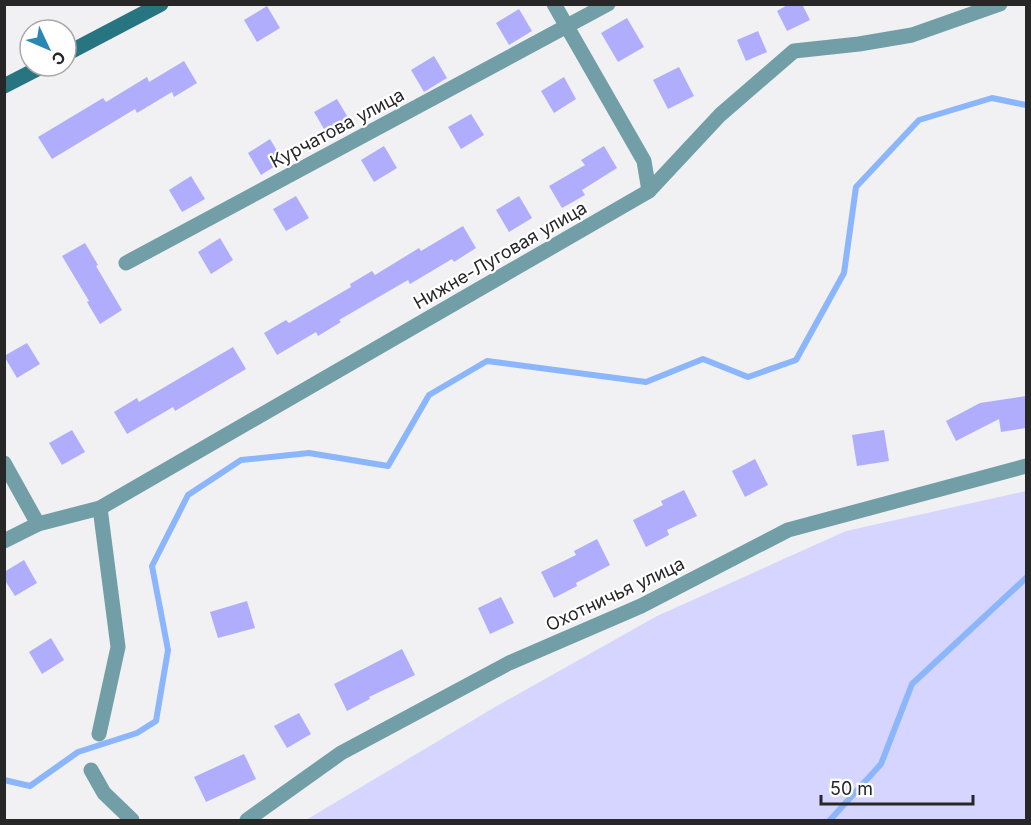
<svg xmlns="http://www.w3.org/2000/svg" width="1031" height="825" viewBox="0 0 1031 825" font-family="Inter,sans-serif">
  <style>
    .green { fill: #d5d5ff }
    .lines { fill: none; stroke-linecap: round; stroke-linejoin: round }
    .stream { stroke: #8bb6fc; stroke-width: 6 }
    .building { fill: #b0adfc }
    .street { stroke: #719ea7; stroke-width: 15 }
    .secondary { stroke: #287582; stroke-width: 15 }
    .labels { text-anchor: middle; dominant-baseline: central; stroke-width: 4.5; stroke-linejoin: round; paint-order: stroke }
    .street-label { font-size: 18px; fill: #272727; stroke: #fff }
  </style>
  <rect width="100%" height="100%" fill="#f1f1f3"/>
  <path class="green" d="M 1026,491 L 1026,820 L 306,820 L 495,707 L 657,616 L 846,531 Z"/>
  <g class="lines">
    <g class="stream">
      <path d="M 4,780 L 30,786 L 78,752 L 137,733 L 156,721 L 168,650 L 152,566 L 188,495 L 241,460 L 309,453 L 388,466 L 429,395 L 487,361 L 646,382 L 703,359 L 748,377 L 796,360 L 844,273 L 856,187 L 919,120 L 992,98 L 1026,105"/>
      <path d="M 830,820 L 881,764 L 912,684 L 1026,578"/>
    </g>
  </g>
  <g class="building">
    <path d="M 789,4 L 802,4 L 810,20 L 787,31 L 777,11 Z"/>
    <path d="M 267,6 L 280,28 L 257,42 L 244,20 Z"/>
    <path d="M 519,9 L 532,31 L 509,45 L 496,23 Z"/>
    <path d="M 627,18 L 644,47 L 618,62 L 601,33 Z"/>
    <path d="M 758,31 L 767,52 L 746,61 L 737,40 Z"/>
    <path d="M 434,56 L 447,78 L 424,92 L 411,70 Z"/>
    <path d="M 184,61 L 197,83 L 174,97 L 172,92 L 137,113 L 135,109 L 52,159 L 38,137 L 103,98 L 106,102 L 147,77 L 149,82 Z"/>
    <path d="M 679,67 L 694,96 L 668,109 L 653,80 Z"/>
    <path d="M 564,77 L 576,99 L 554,113 L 541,91 Z"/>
    <path d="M 337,99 L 350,121 L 327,134 L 314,112 Z"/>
    <path d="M 471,114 L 484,135 L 461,149 L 448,127 Z"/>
    <path d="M 270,139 L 283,161 L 261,175 L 248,153 Z"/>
    <path d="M 384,146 L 397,168 L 374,182 L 361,160 Z"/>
    <path d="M 604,146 L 617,168 L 582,190 L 585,195 L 562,208 L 549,186 L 585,165 L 581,160 Z"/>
    <path d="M 191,176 L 205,199 L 182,212 L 169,190 Z"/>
    <path d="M 296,196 L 309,218 L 286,231 L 273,209 Z"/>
    <path d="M 519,196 L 532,218 L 509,232 L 496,210 Z"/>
    <path d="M 463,226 L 476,248 L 454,262 L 452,259 L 410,284 L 408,280 L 339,320 L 341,322 L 318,336 L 316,332 L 277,355 L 264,333 L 286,320 L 289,323 L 351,287 L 350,284 L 372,271 L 375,275 L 419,248 L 421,251 Z"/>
    <path d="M 220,238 L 233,260 L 211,274 L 198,252 Z"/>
    <path d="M 85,243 L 98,265 L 96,266 L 122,310 L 100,324 L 87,302 L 89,301 L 62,256 Z"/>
    <path d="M 27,343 L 40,364 L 17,378 L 4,356 Z"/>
    <path d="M 233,347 L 246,369 L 175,411 L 173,407 L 127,434 L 114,412 L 137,398 L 139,402 Z"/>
    <path d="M 1026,396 L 1026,428 L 1001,432 L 999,419 L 956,441 L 946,421 L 980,403 Z"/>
    <path d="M 72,430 L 85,452 L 62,465 L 49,443 Z"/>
    <path d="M 884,430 L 889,461 L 857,466 L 852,435 Z"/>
    <path d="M 755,459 L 768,485 L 745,497 L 732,471 Z"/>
    <path d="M 684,490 L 697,516 L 667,530 L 669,535 L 646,547 L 633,520 L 663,505 L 661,501 Z"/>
    <path d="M 597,539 L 610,565 L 576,583 L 577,586 L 554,598 L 541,572 L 576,555 L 574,551 Z"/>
    <path d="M 24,560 L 37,583 L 15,596 L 4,579 L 4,572 Z"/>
    <path d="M 501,597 L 514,623 L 490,634 L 478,608 Z"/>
    <path d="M 247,601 L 255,628 L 218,638 L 210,612 Z"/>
    <path d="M 51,638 L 64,660 L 42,674 L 29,652 Z"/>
    <path d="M 402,649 L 415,675 L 369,697 L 370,699 L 347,711 L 334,684 Z"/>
    <path d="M 299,713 L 311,734 L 287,748 L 274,726 Z"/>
    <path d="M 244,754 L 256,779 L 206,802 L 194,777 Z"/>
  </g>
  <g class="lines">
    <g class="street">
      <path d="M 554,4 L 644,161 L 649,191"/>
      <path d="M 126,263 L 608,4"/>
      <path d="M 4,463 L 38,524"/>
      <path d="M 4,541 L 38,524 L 100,508 L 649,191 L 720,115 L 794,51 L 859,44 L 912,35 L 1000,4"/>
      <path d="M 99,734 L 118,647 L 100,508"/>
      <path d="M 91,770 L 104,793 L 132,820"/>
      <path d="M 247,820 L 341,753 L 509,663 L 641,606 L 788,530 L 1026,466"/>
    </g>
    <g class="secondary">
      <path d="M 66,54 L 161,4"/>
      <path d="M 4,86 L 43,66"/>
    </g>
  </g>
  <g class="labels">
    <g class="street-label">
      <text transform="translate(337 128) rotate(-28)">Курчатова улица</text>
      <text transform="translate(500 255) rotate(-30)">Нижне-Луговая улица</text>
      <text transform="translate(615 594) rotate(-25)">Охотничья улица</text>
    </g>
  </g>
  <rect width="1031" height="825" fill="none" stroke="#272727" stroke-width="12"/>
  <g transform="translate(48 48) rotate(134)"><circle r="28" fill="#ffffff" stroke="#a9a9a9" stroke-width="1.5"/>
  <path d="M0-4.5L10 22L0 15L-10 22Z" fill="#2a86b2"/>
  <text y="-9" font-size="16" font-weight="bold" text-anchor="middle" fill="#272727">С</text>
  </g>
  <path d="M821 795v9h152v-9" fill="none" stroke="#272727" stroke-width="3"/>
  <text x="830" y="795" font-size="18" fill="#272727" stroke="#ffffff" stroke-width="4.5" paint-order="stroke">50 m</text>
</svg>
